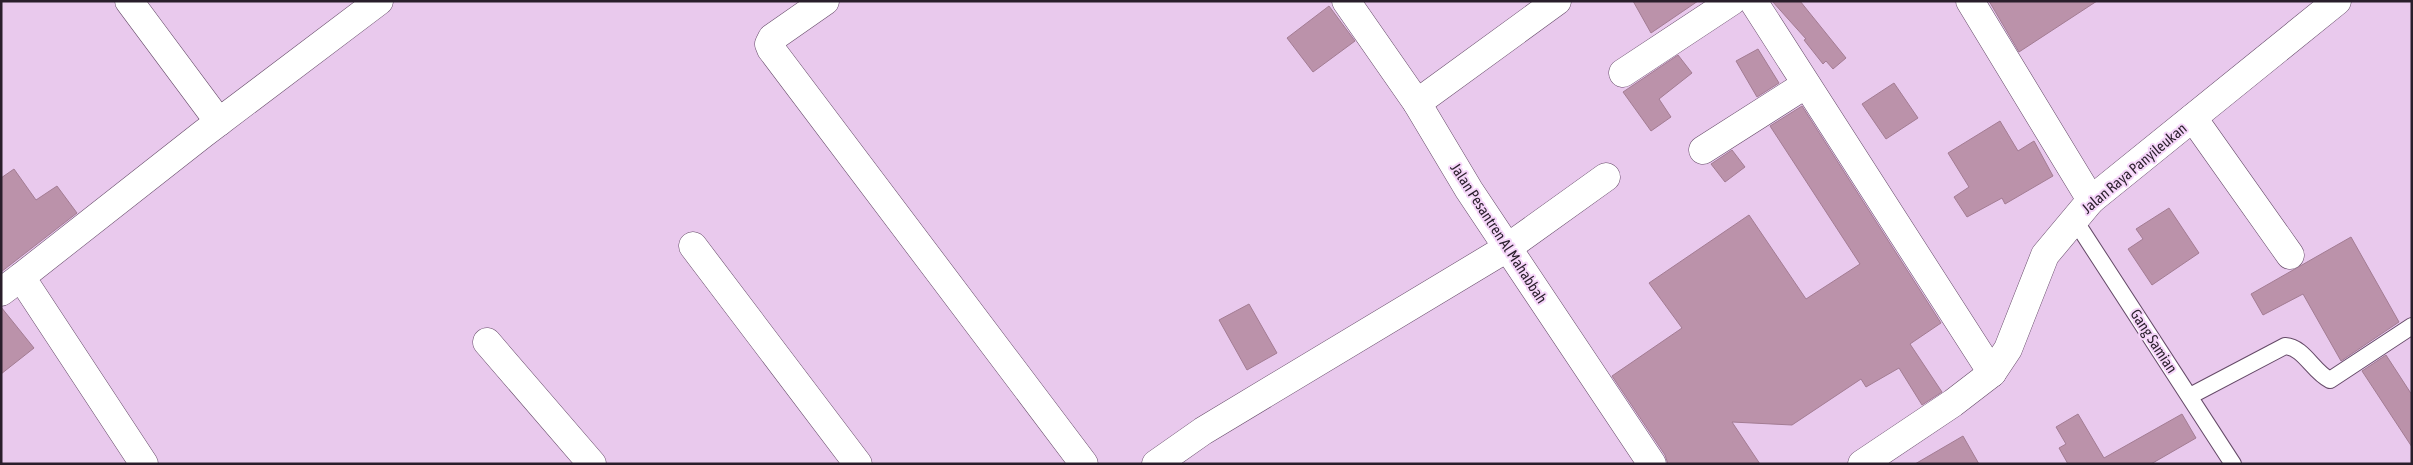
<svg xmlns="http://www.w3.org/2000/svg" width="2413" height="465" viewBox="0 0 2413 465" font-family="'Asap Condensed',sans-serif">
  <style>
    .building { fill: #bb92aa; stroke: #a37c93 }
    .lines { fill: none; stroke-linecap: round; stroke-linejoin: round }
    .lane-casing { stroke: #654a68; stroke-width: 18 }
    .street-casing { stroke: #654a68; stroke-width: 29 }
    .lane { stroke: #fff; stroke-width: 16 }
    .street { stroke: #fff; stroke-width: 28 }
    .labels { text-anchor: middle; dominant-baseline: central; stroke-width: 4; stroke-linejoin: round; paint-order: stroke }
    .street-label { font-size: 15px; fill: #291e2b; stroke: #f6d6fa }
  </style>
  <rect width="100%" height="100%" fill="#e9c9ed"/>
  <g class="building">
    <path d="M 1633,1 L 1698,1 L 1651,33 Z"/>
    <path d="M 1772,1 L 1800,1 L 1846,58 L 1833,69 L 1826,61 L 1823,64 L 1804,40 L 1806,39 Z"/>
    <path d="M 1989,1 L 2097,1 L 2019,52 Z"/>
    <path d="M 1329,6 L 1355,41 L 1313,72 L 1287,38 Z"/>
    <path d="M 1758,49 L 1779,83 L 1757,97 L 1736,61 Z"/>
    <path d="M 1678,55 L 1692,73 L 1659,99 L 1671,117 L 1651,131 L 1623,92 Z"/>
    <path d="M 1894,83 L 1918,118 L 1886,139 L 1862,104 Z"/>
    <path d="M 1802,106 L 1941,323 L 1910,344 L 1942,392 L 1922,405 L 1899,368 L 1866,387 L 1861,379 L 1792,425 L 1732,422 L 1760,464 L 1668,464 L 1665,455 L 1612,376 L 1682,328 L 1649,283 L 1749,215 L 1806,299 L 1860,264 L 1770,126 Z"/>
    <path d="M 2000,121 L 2018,151 L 2034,141 L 2053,176 L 2005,204 L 2002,198 L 1967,217 L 1954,197 L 1969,187 L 1948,153 Z"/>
    <path d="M 1732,150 L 1745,167 L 1725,182 L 1711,164 Z"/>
    <path d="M 14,169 L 36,200 L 57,186 L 77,213 L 1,272 L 1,178 Z"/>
    <path d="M 2169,208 L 2199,253 L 2152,285 L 2128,249 L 2143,239 L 2136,229 Z"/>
    <path d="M 2351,237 L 2399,322 L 2341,361 L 2303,294 L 2263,315 L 2251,294 Z"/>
    <path d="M 1249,304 L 1277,353 L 1247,370 L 1219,320 Z"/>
    <path d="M 1,307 L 34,348 L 1,374 Z"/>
    <path d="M 2386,355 L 2412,395 L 2412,447 L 2362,371 Z"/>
    <path d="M 2078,414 L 2104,458 L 2182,414 L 2196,438 L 2151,464 L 2068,464 L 2059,448 L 2066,444 L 2056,427 Z"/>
    <path d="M 1963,436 L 1979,464 L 1915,464 Z"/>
  </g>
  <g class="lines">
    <g class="lane-casing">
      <g id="lane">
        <path d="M 2074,219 L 2233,464"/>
        <path d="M 2190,396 L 2285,346 C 2304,347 2313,372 2330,380 L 2412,326"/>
      </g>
    </g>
    <g class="street-casing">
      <g id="street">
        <path d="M 129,1 L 219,122"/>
        <path d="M 825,1 L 772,38 L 769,44 L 771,49 L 1084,464"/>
        <path d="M 1346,1 L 1417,103 L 1469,190 L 1652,464"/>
        <path d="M 1753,1 L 1992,373"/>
        <path d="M 1970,1 L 2091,200"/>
        <path d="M 1623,73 L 1732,1"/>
        <path d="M 1417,103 L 1557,1"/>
        <path d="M 2193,118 L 2290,255"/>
        <path d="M 1703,150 L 1805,85"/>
        <path d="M 693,246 L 858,464"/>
        <path d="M 1,292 L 21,277"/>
        <path d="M 487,342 L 592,464"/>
        <path d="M 144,464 L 21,277 L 203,134 L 379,1"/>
        <path d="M 1156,464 L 1203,431 L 1507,248 L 1606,177"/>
        <path d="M 1862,464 L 1953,403 L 1992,373 L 2008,349 L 2045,255 L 2091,200 L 2337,1"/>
      </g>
    </g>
    <use href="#lane" class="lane"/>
    <use href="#street" class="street"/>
  </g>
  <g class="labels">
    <g class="street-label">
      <text transform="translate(2134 168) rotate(-40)">Jalan Raya Panyileukan</text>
      <text transform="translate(1499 233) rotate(57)">Jalan Pesantren Al Mahabbah</text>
      <text transform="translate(2154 341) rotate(57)">Gang Samian</text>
    </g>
  </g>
  <rect width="2413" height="465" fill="none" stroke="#291e2b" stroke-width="5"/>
</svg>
